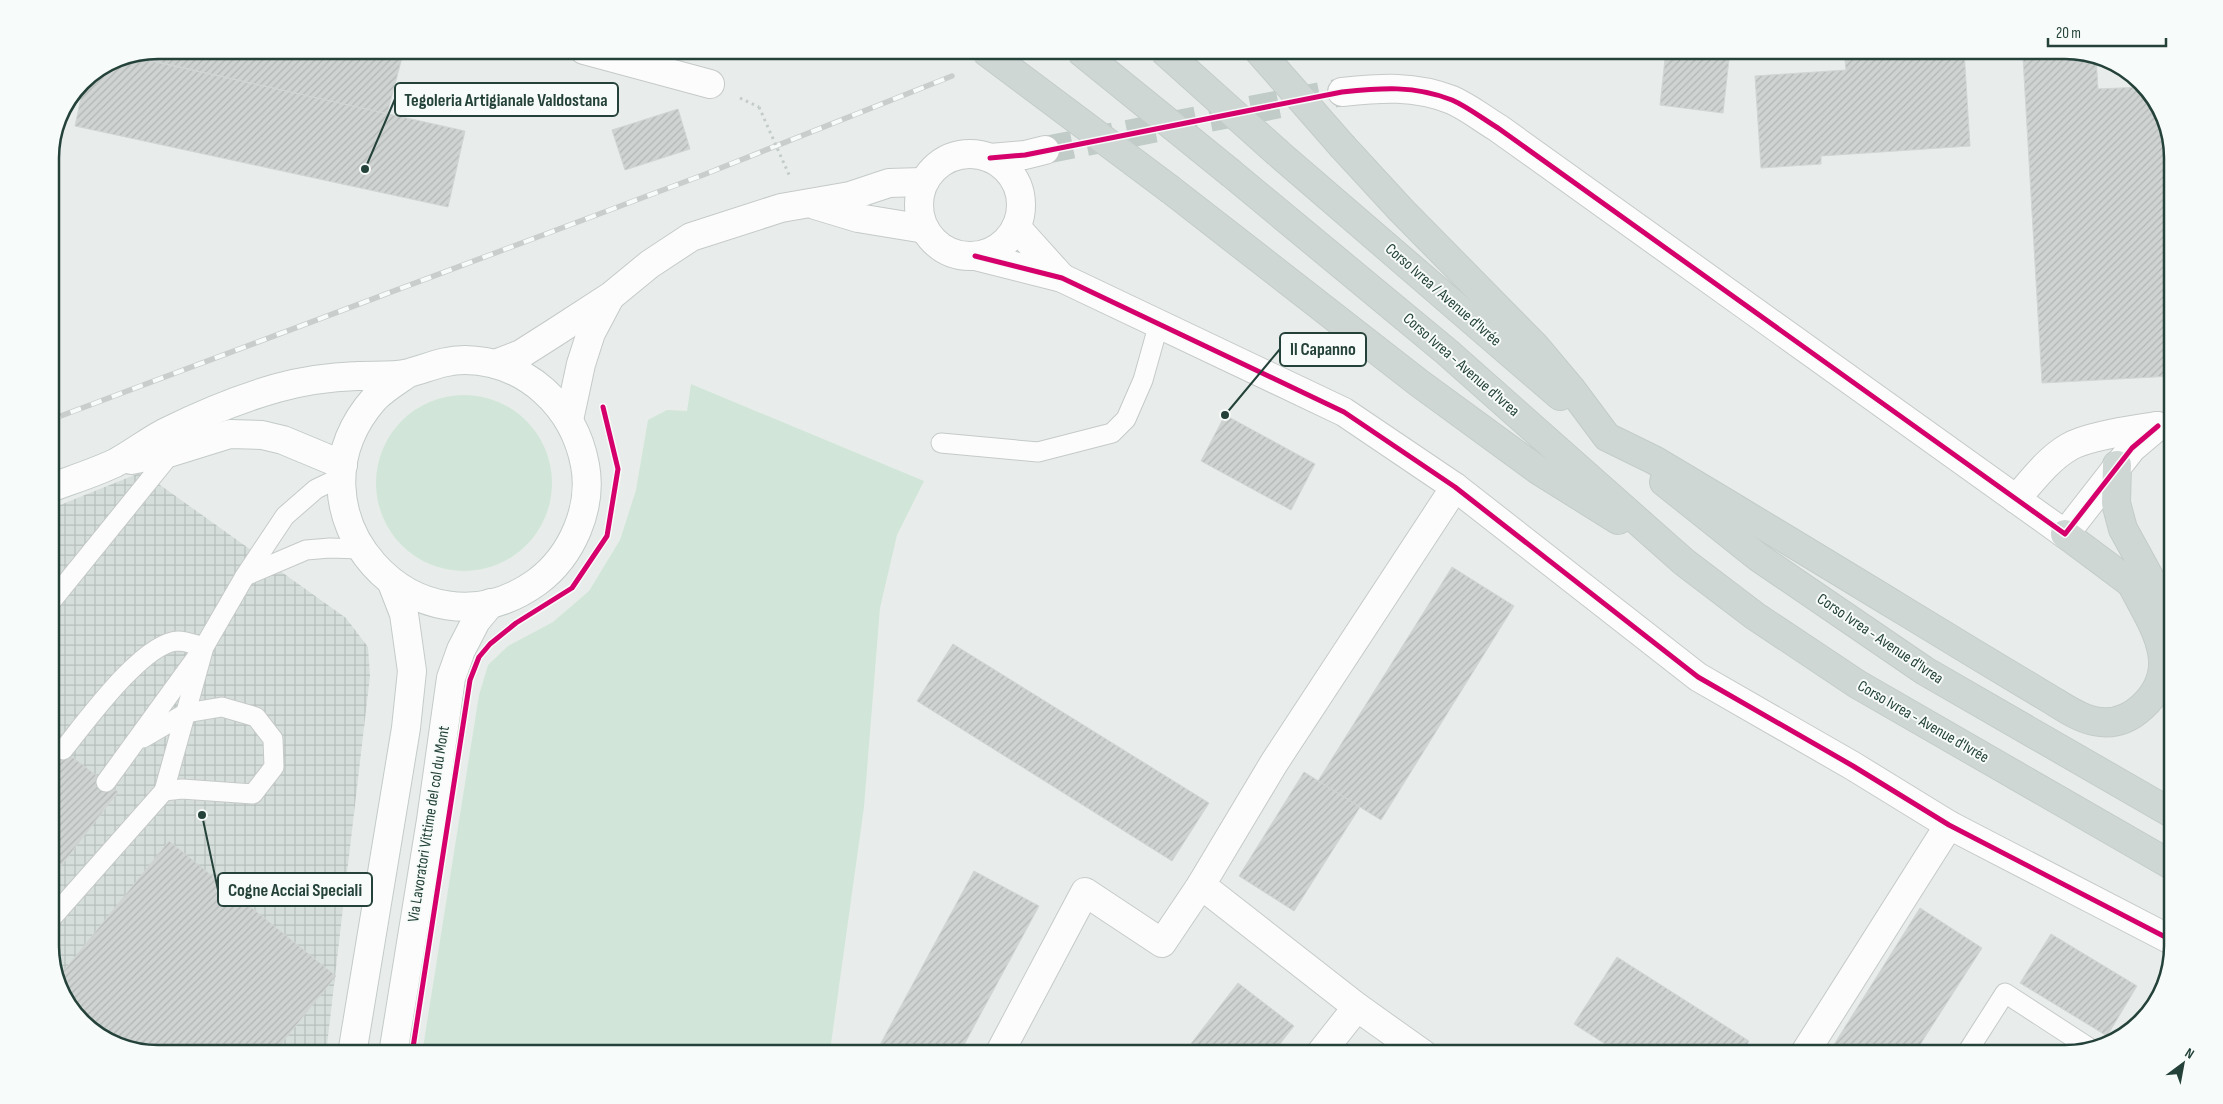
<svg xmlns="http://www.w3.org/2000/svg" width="2223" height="1104" viewBox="0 0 2223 1104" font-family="'Sofia Sans Condensed',sans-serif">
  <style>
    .industrial { fill: url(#industrial-grid) }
    .green { fill: #d1e6d8 }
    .building { fill: url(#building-hatch); stroke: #d1d6d4 }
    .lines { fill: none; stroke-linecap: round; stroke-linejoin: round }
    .street-tunnel { stroke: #c1cbc8; stroke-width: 28; stroke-dasharray: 28 14; stroke-linecap: butt }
    .lane-casing { stroke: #c5cac8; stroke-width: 21 }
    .street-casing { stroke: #c5cac8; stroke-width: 30 }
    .secondary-casing { stroke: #c3cbc8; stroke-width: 30 }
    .primary-casing { stroke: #c3ccc9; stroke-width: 30 }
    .path { stroke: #c3ccca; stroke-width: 3; stroke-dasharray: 2.5 4; stroke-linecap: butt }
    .lane { stroke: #fcfcfc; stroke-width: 19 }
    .street { stroke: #fcfcfc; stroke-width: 28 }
    .secondary { stroke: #fcfcfc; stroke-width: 28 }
    .primary { stroke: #cfd7d5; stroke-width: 28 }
    .rail-casing { stroke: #c9cdcc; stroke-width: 5.5 }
    .rail { stroke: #f7fbf9; stroke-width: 4; stroke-dasharray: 11; stroke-linecap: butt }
    .primary-bridge-casing { stroke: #c3ccc9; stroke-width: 30; stroke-linecap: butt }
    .path-bridge { stroke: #c3ccca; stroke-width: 3; stroke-dasharray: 2.5 4; stroke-linecap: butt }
    .primary-bridge { stroke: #cfd7d5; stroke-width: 28 }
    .cycleway-casing { stroke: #f7fbf9; stroke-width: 8 }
    .cycleway { stroke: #d6006c; stroke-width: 5 }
    .labels { text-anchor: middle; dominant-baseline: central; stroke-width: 4; stroke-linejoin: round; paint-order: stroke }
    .street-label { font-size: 16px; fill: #24423a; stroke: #f7fbf9 }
    .rim { fill: none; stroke: #24423a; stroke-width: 2.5 }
    .leader { fill: none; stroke: #24423a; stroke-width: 2 }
    .callout-dot { fill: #24423a; stroke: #f7fbf9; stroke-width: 2 }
    .callout { fill: #f7fbf9; stroke: #24423a; stroke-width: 2 }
    .callout-label { font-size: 18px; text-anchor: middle; font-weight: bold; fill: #24423a }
  </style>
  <defs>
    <pattern id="industrial-grid" width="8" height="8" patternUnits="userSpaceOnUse" patternTransform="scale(1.25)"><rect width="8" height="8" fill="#d6dedb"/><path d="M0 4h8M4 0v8" fill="none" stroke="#b8c0bd"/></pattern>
    <pattern id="building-hatch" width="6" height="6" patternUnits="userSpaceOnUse" patternTransform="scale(1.25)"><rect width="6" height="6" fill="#cfd4d2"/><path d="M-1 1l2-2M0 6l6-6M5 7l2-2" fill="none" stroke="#b2b7b5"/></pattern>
  </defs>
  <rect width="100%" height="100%" fill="#e8edeb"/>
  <path class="industrial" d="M 142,472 L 346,618 L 368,647 L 370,676 L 326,1054 L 157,1054 L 110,1043 L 68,1007 L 50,954 L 50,509 Z"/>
  <g class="green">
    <path d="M 691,384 L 924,481 L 897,535 L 880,608 L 864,807 L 830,1051 L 847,1054 L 422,1054 L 479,695 L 488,665 L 508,646 L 553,622 L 589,591 L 620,540 L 636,490 L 648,420 L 667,410 L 687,411 Z"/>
    <circle cx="464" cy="483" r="88"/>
  </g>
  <g class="building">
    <path d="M 157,50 L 404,50 L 387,114 L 149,60 L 151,51 Z"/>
    <path d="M 1666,50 L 1730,50 L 1723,113 L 1660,105 Z"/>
    <path d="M 1844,50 L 1964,50 L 1970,146 L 1821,156 L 1821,164 L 1761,168 L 1755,76 L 1846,70 Z"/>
    <path d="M 2084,54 L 2096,57 L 2098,89 L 2142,87 L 2155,98 L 2173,151 L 2173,376 L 2042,383 L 2023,58 Z"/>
    <path d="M 129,56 L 465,131 L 448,207 L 75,126 L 85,79 L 117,58 Z"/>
    <path d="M 678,109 L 690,149 L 625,170 L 612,130 Z"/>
    <path d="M 1225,415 L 1315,464 L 1291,510 L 1201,461 Z"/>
    <path d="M 1452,567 L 1514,606 L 1381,820 L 1318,781 Z"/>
    <path d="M 953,644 L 1209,803 L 1172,861 L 917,701 Z"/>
    <path d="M 50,740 L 118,792 L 50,880 Z"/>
    <path d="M 1304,772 L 1360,807 L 1294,911 L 1239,876 Z"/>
    <path d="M 169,841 L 336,976 L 273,1054 L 157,1054 L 110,1043 L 68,1007 L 58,978 Z"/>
    <path d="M 974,871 L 1039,906 L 959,1054 L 875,1054 Z"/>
    <path d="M 1920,908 L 1982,948 L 1914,1054 L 1828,1054 Z"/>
    <path d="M 2051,934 L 2137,986 L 2107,1036 L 2020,983 Z"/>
    <path d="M 1617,957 L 1749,1041 L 1741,1054 L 1621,1054 L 1574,1024 Z"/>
    <path d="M 1238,983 L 1294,1026 L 1272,1054 L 1183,1054 Z"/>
  </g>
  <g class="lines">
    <path class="street-tunnel" d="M 1045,150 L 1342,92"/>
    <g class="lane-casing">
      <g id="lane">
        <path d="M 941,443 L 1038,452 L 1112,433 L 1126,419 L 1143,380 L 1159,323"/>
        <path d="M 245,576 L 306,550 L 330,548 L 360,549"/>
        <path d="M 50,603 L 172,452"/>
        <path d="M 143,738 L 186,713 L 222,707 L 256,717 L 273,739 L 274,767 L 253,794 L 182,789 L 164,791"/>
        <path d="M 63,750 C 85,723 143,642 178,641 C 186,641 196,645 204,647 L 106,782"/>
        <path d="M 50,920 L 164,791 L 204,647 L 245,576 L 285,516 L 316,489 L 341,477"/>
        <path d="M 1966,1054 L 2005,993 L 2088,1047"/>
      </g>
    </g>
    <g class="street-casing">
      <g id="street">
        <path d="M 584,50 L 710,84"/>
        <path d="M 1342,92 C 1381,88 1414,85 1452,100 C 1468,107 1483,119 1498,128 L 2065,534 L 2132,448 L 2158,426"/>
        <circle cx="970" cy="205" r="51"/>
        <path d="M 990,158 L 1025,155 L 1045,150"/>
        <path d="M 815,205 L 858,218 L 925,229"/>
        <path d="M 1016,227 L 1062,278"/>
        <path d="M 975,256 L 1062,278 L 1344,412 L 1455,487 L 1698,677 L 1853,766 L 1949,825 L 2173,941"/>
        <path d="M 495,364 L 521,354 L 554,333 L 611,296 L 650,264 L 691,237 L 781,208 L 850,196 L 889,183 L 923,182"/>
        <path d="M 569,420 L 581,364 L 591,333 L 609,299"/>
        <path d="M 2016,499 C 2032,481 2048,459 2069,447 C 2086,436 2134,430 2156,426"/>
        <path d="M 999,1054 L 1085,892 L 1162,943 L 1201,885"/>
        <path d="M 1320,1054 L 1357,1007"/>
        <path d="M 1423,1054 L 1357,1007 L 1201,885 L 1274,763 L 1455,487"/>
        <path d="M 1804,1054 L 1949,825"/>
      </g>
    </g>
    <g class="secondary-casing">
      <g id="secondary">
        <path d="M 131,460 L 172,452 L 230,434 L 262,435 L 283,440 L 343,465"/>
        <path d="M 50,488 C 71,480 94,473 115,463 C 132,454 147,442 164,433 C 200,415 238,399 277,388 C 302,381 331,377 357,376 C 373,375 393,377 409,373 C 428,368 443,360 465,360 C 526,361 574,406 585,465 C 593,508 572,556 537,582 C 418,668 275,511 375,398 C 384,389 397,381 407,374"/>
        <path d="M 352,1054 L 406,728 L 412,671 L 404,614 L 392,583"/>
        <path d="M 393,1054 L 431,820 L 451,678 L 461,650 L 476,621 L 491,603"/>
      </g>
    </g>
    <g class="primary-casing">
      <g id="primary">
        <path d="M 1343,147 L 1401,210 L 1535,346 L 1572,390 L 1607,437 L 1654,460 C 1762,524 1868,589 1975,654 C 2000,669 2025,684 2050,699 C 2063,707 2079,718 2094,721 C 2112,725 2128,720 2142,707 C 2186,667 2151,623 2130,581"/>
        <path d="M 1278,153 L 1560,396"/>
        <path d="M 1232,174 L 1447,352 L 1684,562 L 1755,616 L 1857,684 L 2173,866"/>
        <path d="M 1171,190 L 1419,383 L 1538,470 L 1618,520"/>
        <path d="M 2117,465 L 2116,503 L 2123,529 L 2173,620"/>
        <path d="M 1664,482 L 1758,557 L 1925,671 L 2173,814"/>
        <path d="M 2065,534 L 2144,593"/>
      </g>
    </g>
    <path class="path" d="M 740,98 L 759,107"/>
    <use href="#lane" class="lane"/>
    <use href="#street" class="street"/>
    <use href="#secondary" class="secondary"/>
    <use href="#primary" class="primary"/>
    <g class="rail-casing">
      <path id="rail" d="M 50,420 L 703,175 L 952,76"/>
    </g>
    <use href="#rail" class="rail"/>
    <g class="primary-bridge-casing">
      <g id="primary-bridge">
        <path d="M 984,50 L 1171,190"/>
        <path d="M 1079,50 L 1232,174"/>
        <path d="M 1163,50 L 1278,153"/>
        <path d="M 1258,50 L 1343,147"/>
      </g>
    </g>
    <path class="path-bridge" d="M 759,107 L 790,177"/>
    <use href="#primary-bridge" class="primary-bridge"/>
    <g class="cycleway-casing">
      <g id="cycleway">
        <path d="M 990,158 L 1025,155 L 1342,92 C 1381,88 1414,85 1452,100 C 1468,107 1483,119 1498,128 L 2065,534 L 2132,448 L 2158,426"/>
        <path d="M 975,256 L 1062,278 L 1344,412 L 1455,487 L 1698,677 L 1853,766 L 1949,825 L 2173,941"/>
        <path d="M 412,1054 L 470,680 L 479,657 L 490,644 L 516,623 L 572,588 L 607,536 L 618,469 L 603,407"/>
      </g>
    </g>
    <use href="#cycleway" class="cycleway"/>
  </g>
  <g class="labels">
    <g class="street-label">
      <text transform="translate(1443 295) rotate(41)">Corso Ivrea / Avenue d'Ivrée</text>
      <text transform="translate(1461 365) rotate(41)">Corso Ivrea - Avenue d'Ivrea</text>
      <text transform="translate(1880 639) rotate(34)">Corso Ivrea - Avenue d'Ivrea</text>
      <text transform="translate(1923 722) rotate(30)">Corso Ivrea - Avenue d'Ivrée</text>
      <text transform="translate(429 824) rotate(-81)">Via Lavoratori Vittime del col du Mont</text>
    </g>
  </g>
  <path d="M0 0H2223V1104H0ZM158 59H2065A99 99 0 0 1 2164 158V946A99 99 0 0 1 2065 1045H158A99 99 0 0 1 59 946V158A99 99 0 0 1 158 59Z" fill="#f7fbf9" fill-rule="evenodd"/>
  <path class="rim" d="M158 59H2065A99 99 0 0 1 2164 158V946A99 99 0 0 1 2065 1045H158A99 99 0 0 1 59 946V158A99 99 0 0 1 158 59Z"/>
  <path class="leader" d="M365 169L395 99M1225 415L1280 349M202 815L218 890"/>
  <g class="callout-dot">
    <circle cx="365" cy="169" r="5"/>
    <circle cx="1225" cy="415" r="5"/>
    <circle cx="202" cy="815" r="5"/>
  </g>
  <g class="callout">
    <rect x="395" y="83" width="223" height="33" rx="5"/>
    <rect x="1280" y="333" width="86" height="33" rx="5"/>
    <rect x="218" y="873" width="154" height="33" rx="5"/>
  </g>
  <g class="callout-label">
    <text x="506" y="106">Tegoleria Artigianale Valdostana</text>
    <text x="1323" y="355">Il Capanno</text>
    <text x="295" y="896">Cogne Acciai Speciali</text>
  </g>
  <g transform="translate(2183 1064) rotate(32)" stroke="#f7fbf9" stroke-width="4" paint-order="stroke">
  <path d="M0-4L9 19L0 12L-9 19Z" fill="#24423a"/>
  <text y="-8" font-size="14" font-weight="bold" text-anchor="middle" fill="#24423a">N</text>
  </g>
  <path d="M2048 38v8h118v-8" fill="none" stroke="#24423a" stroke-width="2.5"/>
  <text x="2056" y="38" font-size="15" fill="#24423a" stroke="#f7fbf9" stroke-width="4" paint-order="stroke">20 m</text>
</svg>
